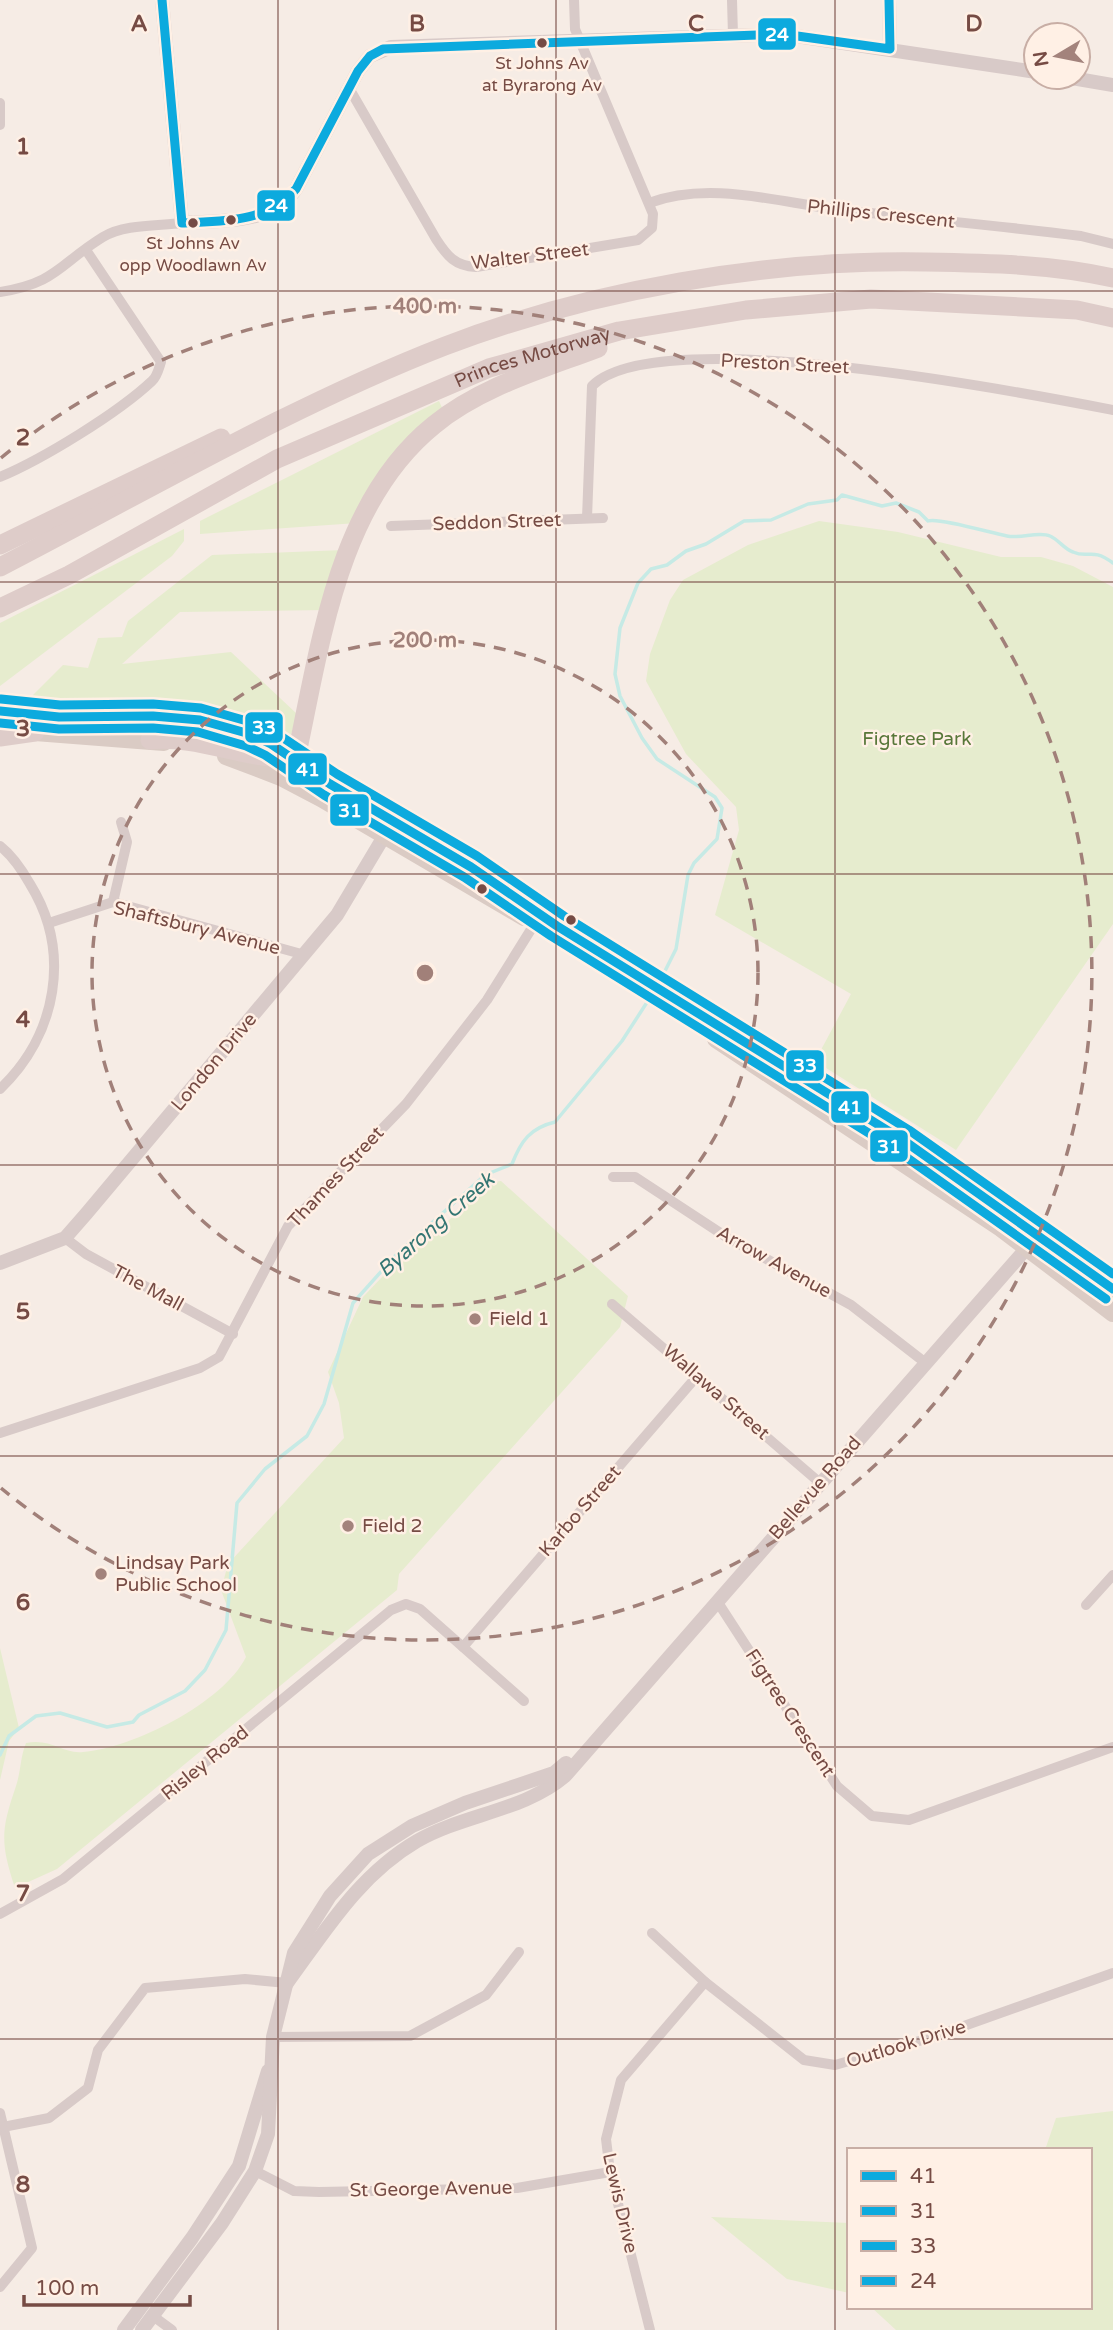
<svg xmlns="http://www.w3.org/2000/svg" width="1113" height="2330" viewBox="0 0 1113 2330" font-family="'Varela Round',sans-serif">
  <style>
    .green { fill: #e6ecce }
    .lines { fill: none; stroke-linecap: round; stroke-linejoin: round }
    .stream { stroke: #c6eae5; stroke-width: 3.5 }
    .minor { stroke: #d8cac8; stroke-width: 10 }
    .tertiary { stroke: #d8cac8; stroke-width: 14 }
    .primary { stroke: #dacbc4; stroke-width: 18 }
    .motorway { stroke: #deccc9; stroke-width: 19 }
    .bus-1-casing { stroke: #fff0e5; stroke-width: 14 }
    .bus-2-casing { stroke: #fff0e5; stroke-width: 14 }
    .bus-3-casing { stroke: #fff0e5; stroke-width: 14 }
    .bus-4-casing { stroke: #fff0e5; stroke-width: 14 }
    .bus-1 { stroke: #0caade; stroke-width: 9 }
    .bus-2 { stroke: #0caade; stroke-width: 9 }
    .bus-3 { stroke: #0caade; stroke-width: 9 }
    .bus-4 { stroke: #0caade; stroke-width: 9 }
    .grid { fill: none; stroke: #764b44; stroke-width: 2; stroke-opacity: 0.55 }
    .ring { fill: none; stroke: #a18079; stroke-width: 3.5; stroke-dasharray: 12 9 }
    .bus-dot { fill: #764b44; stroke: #fff0e5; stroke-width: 2.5 }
    .poi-dot { fill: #a3837c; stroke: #fff0e5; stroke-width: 2.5 }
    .labels { text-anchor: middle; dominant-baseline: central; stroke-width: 5; stroke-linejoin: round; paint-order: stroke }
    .bus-label { font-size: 17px; fill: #764b44; stroke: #fff0e5 }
    .street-label { font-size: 19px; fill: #764b44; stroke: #fff0e5 }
    .park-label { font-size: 19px; fill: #587739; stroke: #fff0e5 }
    .poi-label { font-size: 19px; fill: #764b44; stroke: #fff0e5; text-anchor: start }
    .water-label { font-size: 21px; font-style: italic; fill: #347673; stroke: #fff0e5 }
    .grid-label { font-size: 23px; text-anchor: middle; font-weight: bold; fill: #764b44; stroke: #fff0e5; stroke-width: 5; stroke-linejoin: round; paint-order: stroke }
    .centre { fill: #a18079; stroke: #fff0e5; stroke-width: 3.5 }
    .ring-label { font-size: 21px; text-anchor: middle; font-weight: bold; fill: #a18079; stroke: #fff0e5; stroke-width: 5; stroke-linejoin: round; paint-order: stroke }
    .line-badge { stroke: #fff0e5; stroke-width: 2.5 }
    .badge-label { font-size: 19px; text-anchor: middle; font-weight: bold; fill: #fff }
  </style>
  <rect width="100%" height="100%" fill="#f6ece5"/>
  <g class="green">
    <path d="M 439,401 L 444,412 L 357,523 L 200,534 L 200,521 Z"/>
    <path d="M 819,521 L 898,532 L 1001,557 L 1041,557 L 1073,566 L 1113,587 L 1113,924 L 956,1150 L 815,1061 L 851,994 L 715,915 L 739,830 L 736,807 L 686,754 L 646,681 L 650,654 L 670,600 L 683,580 L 748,545 Z"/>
    <path d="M 184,529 L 184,541 L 172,556 L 0,686 L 0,623 Z"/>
    <path d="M 344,550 L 327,610 L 180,612 L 122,664 L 231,652 L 297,714 L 291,735 L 220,707 L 23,705 L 63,665 L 88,668 L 98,638 L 122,637 L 128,621 L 212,555 Z"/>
    <path d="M 501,1181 L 628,1296 L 620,1327 L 399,1574 L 397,1590 L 57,1869 L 15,1888 C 0,1842 1,1830 16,1786 C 21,1771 20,1758 26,1743 C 52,1738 62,1754 83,1752 C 133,1748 223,1703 246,1657 L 221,1590 L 228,1564 L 344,1438 L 339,1403 L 328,1372 L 363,1297 L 422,1235 L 445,1224 L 487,1183 Z"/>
    <path d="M 0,1648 L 19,1728 L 9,1741 L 0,1780 Z"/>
    <path d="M 1113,2111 L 1113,2330 L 896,2330 L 871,2307 L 1090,2307 L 1090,2150 L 1045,2150 L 1056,2118 Z"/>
    <path d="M 711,2217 L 849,2223 L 849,2293 L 787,2279 Z"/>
  </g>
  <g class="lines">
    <g class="stream">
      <path d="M 659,983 L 676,949 L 688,875 L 694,863 L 717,839 L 722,808 L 715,797 L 657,759 L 642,738 L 620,696 L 615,674 L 620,628 L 638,583 L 651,569 L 667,565 L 686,551 L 706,544 L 744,521 L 771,520 L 808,504 L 837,500 L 842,495 L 882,506 L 896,503 L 919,512 L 928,521 C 938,517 991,533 1007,536 C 1020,539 1039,531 1050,536 C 1059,540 1064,549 1073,552 C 1089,559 1091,547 1113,563"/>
      <path d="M 0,1755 L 9,1736 L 36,1716 L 60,1713 L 107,1727 L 133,1722 L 139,1715 L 185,1691 L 205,1670 L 226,1630 L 237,1503 L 265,1469 L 307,1436 L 324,1404 L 353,1303 L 395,1256 L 485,1175 L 512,1164 C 521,1141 530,1128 555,1122 L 622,1041 L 653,993"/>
    </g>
    <g class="minor">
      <path d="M 732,0 L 733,35"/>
      <path d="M 349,88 L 436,239 C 447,256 455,266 476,267 L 638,240 L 652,228 L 653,214 L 575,29 L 574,0"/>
      <path d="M 0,103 L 0,125"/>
      <path d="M 649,203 C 711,180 780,203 843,210 C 923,219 1002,226 1081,236 L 1113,244"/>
      <path d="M 0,292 C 57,283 59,264 103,237 C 124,224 158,226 182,223"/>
      <path d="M 0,477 C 43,459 118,413 152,381 C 157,377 159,368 161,362 L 86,250"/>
      <path d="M 587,518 L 592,386 C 656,321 1020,392 1113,410"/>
      <path d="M 391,526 L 603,518"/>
      <path d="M 0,846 C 13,856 22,870 30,884 C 72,952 57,1035 0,1089"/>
      <path d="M 113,902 L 127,842 L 121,822"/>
      <path d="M 49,923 L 113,902 L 305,955"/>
      <path d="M 613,1177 L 635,1177 L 728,1238 L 851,1305 L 927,1364"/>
      <path d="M 65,1238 L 86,1254 L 233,1334"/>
      <path d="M 612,1304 L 819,1482"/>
      <path d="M 0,1433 L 200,1368 L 219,1357 L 288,1226 L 406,1104 L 487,1000 L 535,923"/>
      <path d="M 717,1601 L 837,1786 L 872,1816 L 909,1820 L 1113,1747"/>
      <path d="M 1086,1605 L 1113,1575"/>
      <path d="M 463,1647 L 698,1375"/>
      <path d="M 0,1914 L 63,1879 L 391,1610 L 406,1604 L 420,1609 L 524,1701"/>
      <path d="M 652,1933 L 705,1982 L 804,2060 L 835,2065 L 933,2037 L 1113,1973"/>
      <path d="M 273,2037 L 410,2036 L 486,1995 L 519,1952"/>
      <path d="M 0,2113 L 32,2248 L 0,2287"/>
      <path d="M 3,2127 L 49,2118 L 88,2088 L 98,2050 L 145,1988 L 245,1979 L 287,1983"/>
      <path d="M 255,2171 L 294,2191 L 319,2192 L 517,2188 L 610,2172"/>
      <path d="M 153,2316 L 172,2330"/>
      <path d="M 650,2330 L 610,2172 L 606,2139 L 621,2080 L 705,1982"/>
    </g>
    <g class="tertiary">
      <path d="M 162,0 L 182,223 C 222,220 271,225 296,189 L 358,71 L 370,56 L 391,47 L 783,34 L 1036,72"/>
      <path d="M 889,0 L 890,49"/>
      <path d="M 1066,77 L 1113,85"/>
      <path d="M 0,1263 L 65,1238 L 86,1214 L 337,915 L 389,828"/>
      <path d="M 287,1983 C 326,1930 359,1875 417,1841 C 464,1814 524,1811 565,1776 L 1032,1242"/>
      <path d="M 124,2330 L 192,2238 L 239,2166 L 268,2071"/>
      <path d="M 142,2330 L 222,2223 L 255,2171 L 268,2134 L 273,2037 L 294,1953 L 330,1896 L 368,1854 L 412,1826 L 465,1803 L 554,1773 L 566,1763"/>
    </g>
    <g class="primary">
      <path d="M 0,711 L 59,717 L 153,716 L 200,720 L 250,734 L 271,744 L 330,784 L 471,867 L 557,926 L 903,1140 L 1113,1289"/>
      <path d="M 0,726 L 35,732 L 164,742"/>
      <path d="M 226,756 L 281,777 L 321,798 L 524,917"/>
      <path d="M 716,1039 L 1001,1228 L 1113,1313"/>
    </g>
    <g class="motorway">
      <path d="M 0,545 L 221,438"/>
      <path d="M 0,567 C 145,492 293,405 445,346 C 591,290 768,259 925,262 C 987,263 1052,264 1113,278"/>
      <path id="s1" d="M 0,608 L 69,575 L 277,459 L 489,368 L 619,331 L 746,310 L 871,299 L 1077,310 L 1113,318"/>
      <path d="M 0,737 L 35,732"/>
      <path d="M 150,740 C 200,735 244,760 293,758 L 299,744 C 322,634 341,500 434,425 C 480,387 543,369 598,348"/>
    </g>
    <g class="bus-1-casing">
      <path id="bus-1" d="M 0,711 L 59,717 L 153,716 L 200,720 L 250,734 L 271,744 L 330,784 L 471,867 L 557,926 L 903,1140 L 1113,1289"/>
    </g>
    <g class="bus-2-casing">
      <path id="bus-2" d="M 0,723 L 59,729 L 153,728 L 198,732 L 246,746 L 265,755 L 324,795 L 464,877 L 551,936 L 896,1150 L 1106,1299"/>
    </g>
    <g class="bus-3-casing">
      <path id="bus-3" d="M 1,699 L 60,705 L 153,704 L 201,708 L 254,723 L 276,733 L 337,774 L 477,856 L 564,916 L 909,1130 L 1113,1274"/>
    </g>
    <g class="bus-4-casing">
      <path id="bus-4" d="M 162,0 L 182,223 C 224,221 266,223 296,189 L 358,71 L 370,56 L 383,49 L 783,34 L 890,49 L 889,0"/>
    </g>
    <use href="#bus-1" class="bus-1"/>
    <use href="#bus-2" class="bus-2"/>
    <use href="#bus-3" class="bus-3"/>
    <use href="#bus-4" class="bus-4"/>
  </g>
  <path class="grid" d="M 278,0 L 278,2330M 556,0 L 556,2330M 835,0 L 835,2330M 0,291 L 1113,291M 0,582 L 1113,582M 0,874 L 1113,874M 0,1165 L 1113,1165M 0,1456 L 1113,1456M 0,1747 L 1113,1747M 0,2039 L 1113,2039"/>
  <g class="ring">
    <circle cx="425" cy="973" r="333"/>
    <path d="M1 458A667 667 0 1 1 1 1488"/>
  </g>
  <g class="bus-dot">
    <circle cx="542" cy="43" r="6"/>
    <circle cx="231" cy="220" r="6"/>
    <circle cx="193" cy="223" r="6"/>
    <circle cx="482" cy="889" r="6"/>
    <circle cx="571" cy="920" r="6"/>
  </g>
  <g class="poi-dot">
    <circle cx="475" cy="1319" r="7"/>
    <circle cx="348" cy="1526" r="7"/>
    <circle cx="101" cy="1574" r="7"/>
  </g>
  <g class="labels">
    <g class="bus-label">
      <text x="542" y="63">St Johns Av<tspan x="542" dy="22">at Byrarong Av</tspan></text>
      <text x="193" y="243">St Johns Av<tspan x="193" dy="22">opp Woodlawn Av</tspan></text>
    </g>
    <g class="street-label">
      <text transform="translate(881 214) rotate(6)">Phillips Crescent</text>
      <text transform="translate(530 256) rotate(-7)">Walter Street</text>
      <text stroke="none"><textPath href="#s1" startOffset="590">Princes Motorway</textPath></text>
      <text transform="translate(785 364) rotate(3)">Preston Street</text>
      <text transform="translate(497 522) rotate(-2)">Seddon Street</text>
      <text transform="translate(197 928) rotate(14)">Shaftsbury Avenue</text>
      <text transform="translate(214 1062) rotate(-50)">London Drive</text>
      <text transform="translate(336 1177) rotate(-47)">Thames Street</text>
      <text transform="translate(774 1262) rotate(29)">Arrow Avenue</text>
      <text transform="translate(148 1288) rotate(28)">The Mall</text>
      <text transform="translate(716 1392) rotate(41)">Wallawa Street</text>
      <text transform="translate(815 1488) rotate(-49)">Bellevue Road</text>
      <text transform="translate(580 1511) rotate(-49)">Karbo Street</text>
      <text transform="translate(790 1713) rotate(57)">Figtree Crescent</text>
      <text transform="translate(205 1763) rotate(-39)">Risley Road</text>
      <text transform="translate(906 2044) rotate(-17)">Outlook Drive</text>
      <text transform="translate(431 2189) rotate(-1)">St George Avenue</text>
      <text transform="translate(620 2203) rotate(77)">Lewis Drive</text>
    </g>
    <g class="park-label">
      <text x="917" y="739">Figtree Park</text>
    </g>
    <g class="poi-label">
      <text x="489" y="1319">Field 1</text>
      <text x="362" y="1526">Field 2</text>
      <text x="115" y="1563">Lindsay Park<tspan x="115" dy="22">Public School</tspan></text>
    </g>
    <g class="water-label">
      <text transform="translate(436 1225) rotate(-41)">Byarong Creek</text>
    </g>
  </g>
  <g class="grid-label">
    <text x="139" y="31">A</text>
    <text x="417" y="31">B</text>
    <text x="696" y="31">C</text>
    <text x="974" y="31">D</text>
    <text x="23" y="154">1</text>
    <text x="23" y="445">2</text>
    <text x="23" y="736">3</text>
    <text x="23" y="1027">4</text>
    <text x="23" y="1319">5</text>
    <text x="23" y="1610">6</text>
    <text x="23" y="1901">7</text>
    <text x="23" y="2192">8</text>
  </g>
  <circle cx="425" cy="973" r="10" class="centre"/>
  <g class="ring-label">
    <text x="425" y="313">400 m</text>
    <text x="425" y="647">200 m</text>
  </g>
  <g class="line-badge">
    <rect x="757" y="17" width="40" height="34" rx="7" fill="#0caade"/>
    <rect x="256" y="189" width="40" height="33" rx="7" fill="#0caade"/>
    <rect x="244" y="711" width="40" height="33" rx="7" fill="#0caade"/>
    <rect x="287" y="752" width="41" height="34" rx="7" fill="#0caade"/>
    <rect x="329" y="793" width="41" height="34" rx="7" fill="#0caade"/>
    <rect x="785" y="1049" width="40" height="33" rx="7" fill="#0caade"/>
    <rect x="830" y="1090" width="40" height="34" rx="7" fill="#0caade"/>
    <rect x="869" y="1129" width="40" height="34" rx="7" fill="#0caade"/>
  </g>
  <g class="badge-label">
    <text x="777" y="41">24</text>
    <text x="276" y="212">24</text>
    <text x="264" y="734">33</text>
    <text x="308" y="776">41</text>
    <text x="350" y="817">31</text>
    <text x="805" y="1072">33</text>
    <text x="850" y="1114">41</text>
    <text x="889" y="1153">31</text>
  </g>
  <rect x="847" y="2148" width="245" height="161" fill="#fff0e5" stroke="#c8aea5" stroke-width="2"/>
  <rect x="861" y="2171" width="35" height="10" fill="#0caade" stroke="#c8aea5" stroke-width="2"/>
  <text x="910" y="2183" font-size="21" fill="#764b44">41</text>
  <rect x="861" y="2206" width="35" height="10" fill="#0caade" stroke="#c8aea5" stroke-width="2"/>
  <text x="910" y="2218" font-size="21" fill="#764b44">31</text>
  <rect x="861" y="2241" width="35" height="10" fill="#0caade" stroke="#c8aea5" stroke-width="2"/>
  <text x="910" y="2253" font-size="21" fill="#764b44">33</text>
  <rect x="861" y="2276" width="35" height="10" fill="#0caade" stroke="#c8aea5" stroke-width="2"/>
  <text x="910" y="2288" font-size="21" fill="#764b44">24</text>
  <g transform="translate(1057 56) rotate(260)"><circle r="33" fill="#fff0e5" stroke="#c8aea5" stroke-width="2"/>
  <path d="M0-5L12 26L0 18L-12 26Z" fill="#a3837c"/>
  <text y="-10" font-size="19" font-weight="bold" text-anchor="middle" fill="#764b44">N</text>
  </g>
  <path d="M24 2295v10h166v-10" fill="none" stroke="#764b44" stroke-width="3.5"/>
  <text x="35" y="2295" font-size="21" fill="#764b44" stroke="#fff0e5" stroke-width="5" paint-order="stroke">100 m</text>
</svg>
